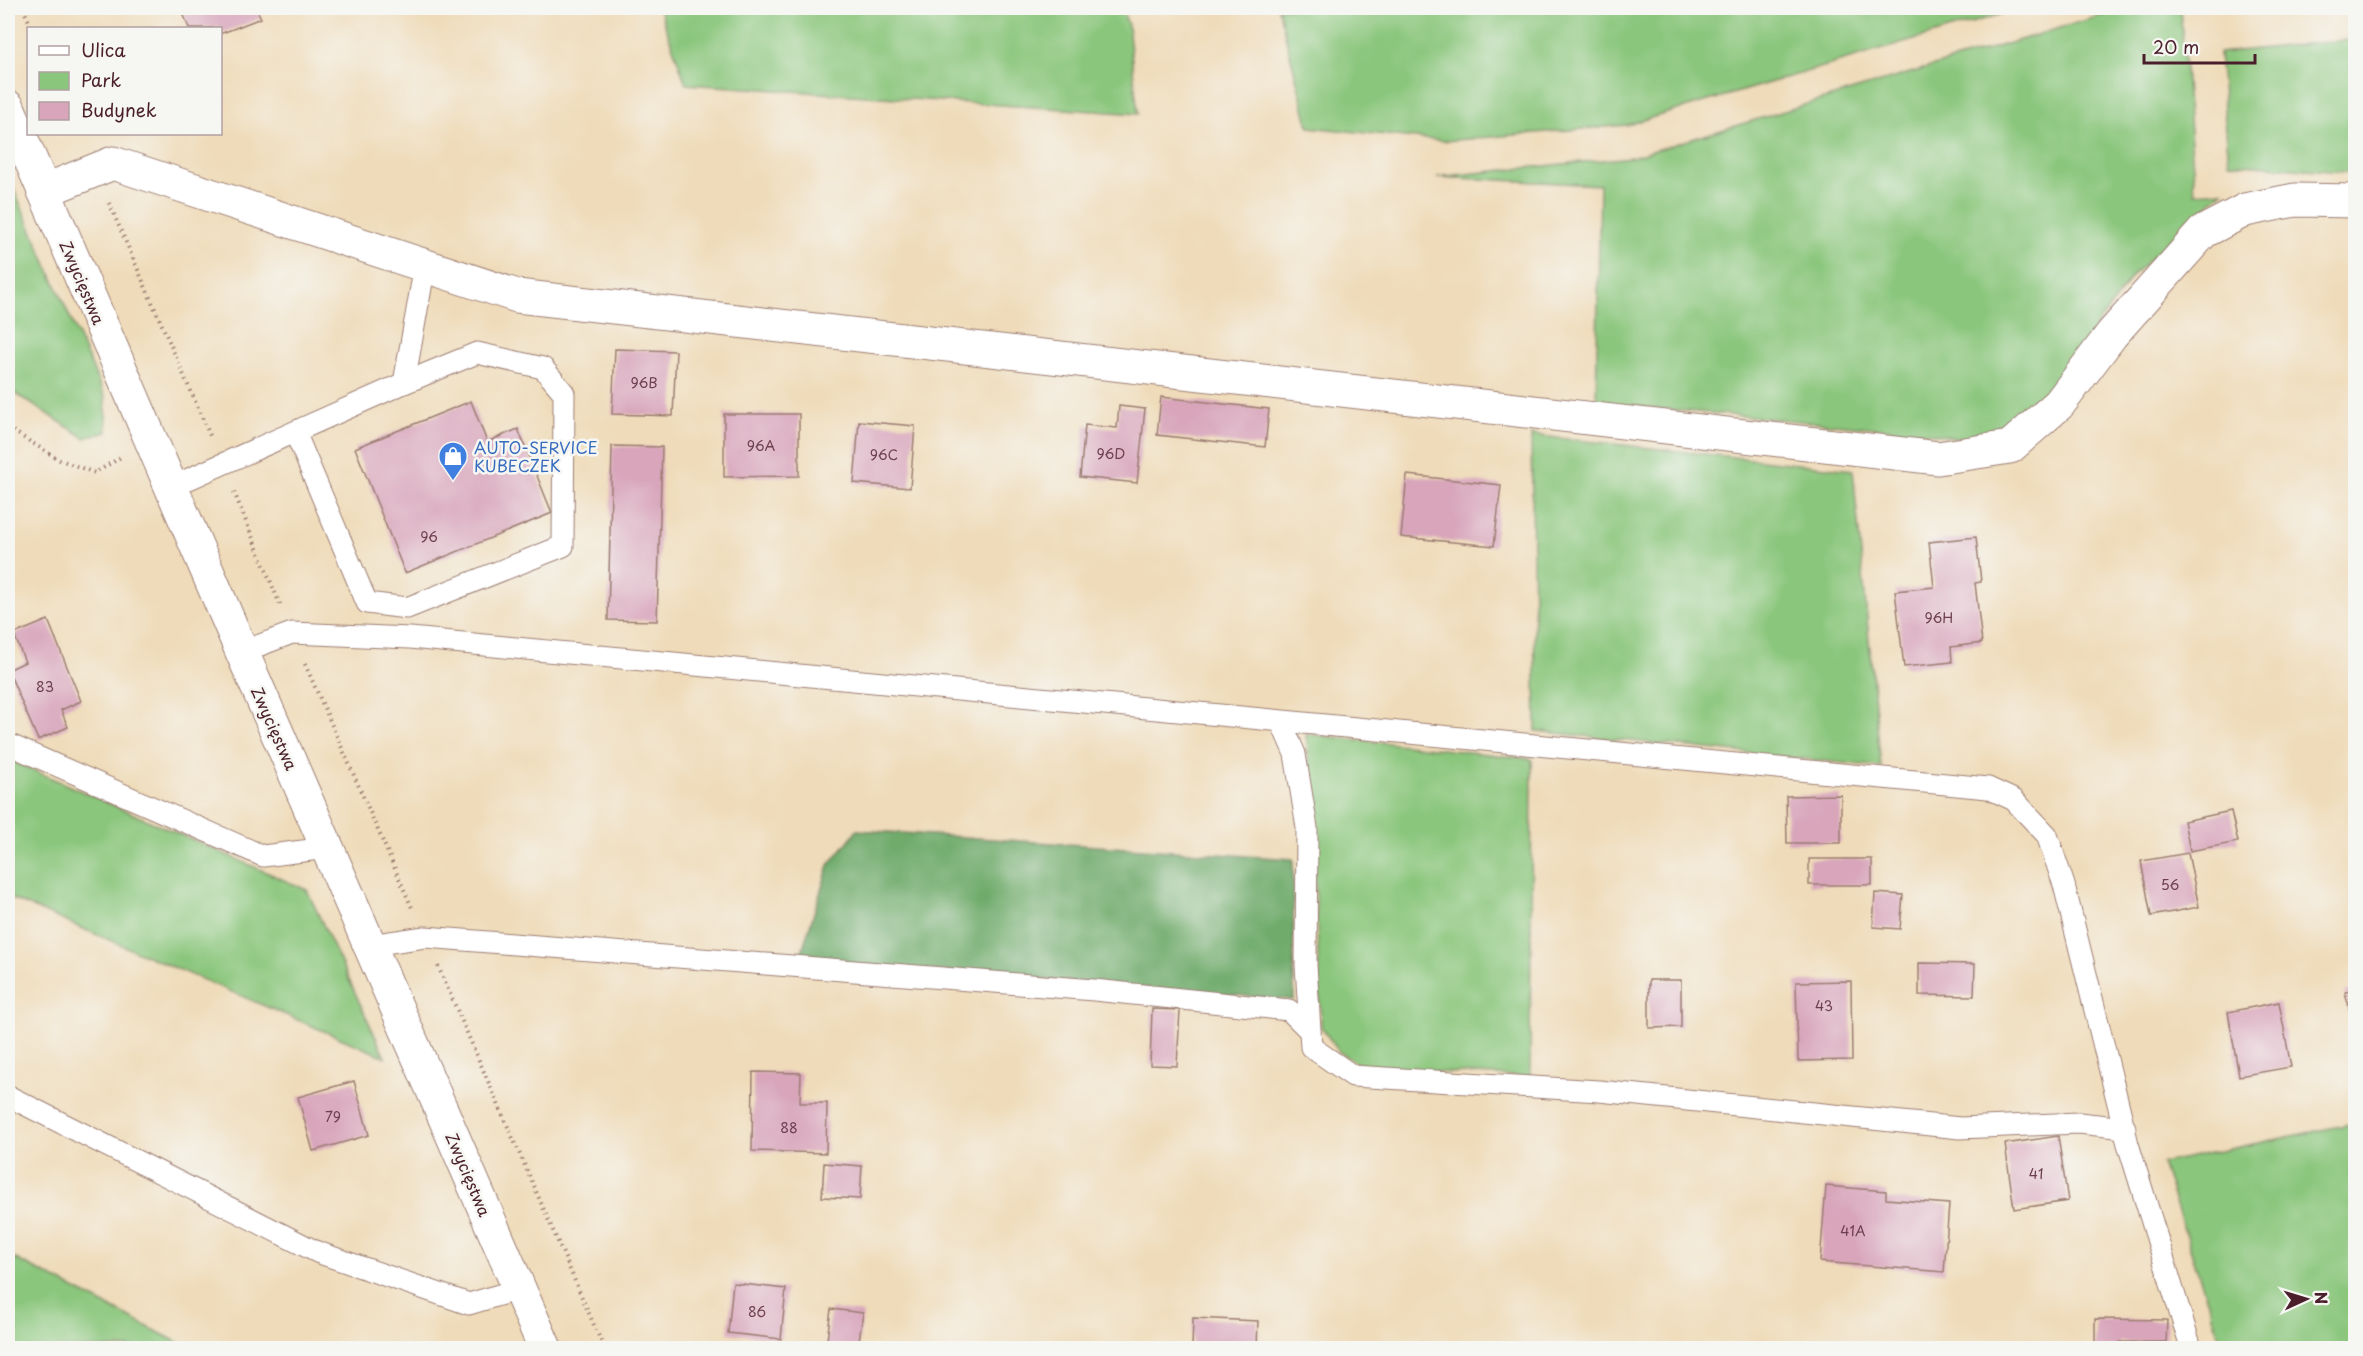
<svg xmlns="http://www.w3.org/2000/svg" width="2363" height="1356" viewBox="0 0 2363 1356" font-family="'Playpen Sans',sans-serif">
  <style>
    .green { fill: #8ac67c; stroke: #6a7254; stroke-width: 1.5 }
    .forest { fill: #6fab6c; stroke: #5c654c; stroke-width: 1.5 }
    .building { fill: #d8a5bb }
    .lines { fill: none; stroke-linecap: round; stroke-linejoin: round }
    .lane-casing { stroke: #9c7d72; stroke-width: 23 }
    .street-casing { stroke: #9c7d72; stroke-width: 35 }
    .secondary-casing { stroke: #9c7d72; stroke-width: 35 }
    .path { stroke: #9c7d72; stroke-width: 4; stroke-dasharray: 1.5 4.5; stroke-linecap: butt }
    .lane { stroke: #fff; stroke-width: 21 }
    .street { stroke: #fff; stroke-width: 33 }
    .secondary { stroke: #fff; stroke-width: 33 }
    .labels { text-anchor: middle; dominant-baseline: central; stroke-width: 5; stroke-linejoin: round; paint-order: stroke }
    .number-label { font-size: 14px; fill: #6e404f }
    .street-label { font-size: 16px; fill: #4a1f2b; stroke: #f6f6f2 }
    .shop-label { font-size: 16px; fill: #366cbe; stroke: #f6f6f2; text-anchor: start }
  </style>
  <rect width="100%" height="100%" fill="#f6f6f2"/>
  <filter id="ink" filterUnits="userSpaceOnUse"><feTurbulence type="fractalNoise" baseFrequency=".0167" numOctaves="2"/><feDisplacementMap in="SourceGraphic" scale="12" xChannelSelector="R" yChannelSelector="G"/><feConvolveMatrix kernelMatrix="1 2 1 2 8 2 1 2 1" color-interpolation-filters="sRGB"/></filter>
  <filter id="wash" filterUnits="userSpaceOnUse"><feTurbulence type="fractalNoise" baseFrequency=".008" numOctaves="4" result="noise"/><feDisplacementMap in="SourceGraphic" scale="24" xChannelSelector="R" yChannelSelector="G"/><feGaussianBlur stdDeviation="1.35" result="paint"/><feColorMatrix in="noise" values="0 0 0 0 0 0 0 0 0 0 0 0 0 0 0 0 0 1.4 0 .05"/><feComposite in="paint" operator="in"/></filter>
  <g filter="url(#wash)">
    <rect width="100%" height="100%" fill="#efdbb9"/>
    <g class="green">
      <path d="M 659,8 L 1122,8 L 1128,25 L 1138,114 L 686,84 Z"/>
      <path d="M 1278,8 L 2022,8 L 1627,125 L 1445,141 L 1309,127 Z"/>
      <path d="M 2126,8 L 2180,8 L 2195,193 L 2223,191 L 2133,275 L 2035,410 L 1968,440 L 1922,432 L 1596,403 L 1600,185 L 1437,177 L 1632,157 Z"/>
      <path d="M 2355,39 L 2355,173 L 2229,163 L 2219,53 Z"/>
      <path d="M 8,176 L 105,397 L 107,432 L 85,438 L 8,389 Z"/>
      <path d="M 1531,435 L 1853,470 L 1881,767 L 1536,731 Z"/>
      <path d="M 1306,734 L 1532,759 L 1530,1077 L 1364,1068 L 1340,1053 L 1321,1027 L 1311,779 Z"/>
      <path d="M 8,759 L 307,890 L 385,1057 L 8,897 Z"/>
      <path d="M 2355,1123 L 2355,1348 L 2223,1348 L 2162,1163 Z"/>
      <path d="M 8,1255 L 189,1348 L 8,1348 Z"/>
    </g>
    <path class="forest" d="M 857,830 L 1293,859 L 1294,1000 L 799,960 L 829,865 Z"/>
    <g id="blocks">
      <g class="building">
        <path d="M 181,8 L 256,8 L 261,18 L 220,34 L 220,28 L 189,28 Z"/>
        <path d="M 615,349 L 676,351 L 673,416 L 612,414 Z"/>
        <path d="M 1161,397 L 1269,409 L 1265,447 L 1157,435 Z"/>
        <path d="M 471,401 L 487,442 L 518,429 L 552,513 L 405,573 L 355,448 Z"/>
        <path d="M 1119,406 L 1145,409 L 1137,483 L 1080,477 L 1085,425 L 1117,428 Z"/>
        <path d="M 724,414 L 799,414 L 799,476 L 724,477 Z"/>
        <path d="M 859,421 L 915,426 L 910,488 L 854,483 Z"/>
        <path d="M 612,446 L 662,447 L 657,621 L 608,620 Z"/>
        <path d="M 1407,475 L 1501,485 L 1494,546 L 1401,537 Z"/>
        <path d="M 1976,537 L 1981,582 L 1975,583 L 1982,643 L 1951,647 L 1952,662 L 1904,667 L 1895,591 L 1934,587 L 1929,542 Z"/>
        <path d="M 48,620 L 81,701 L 61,710 L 68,727 L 38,740 L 8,670 L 25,662 L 14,634 Z"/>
        <path d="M 1841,795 L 1841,843 L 1787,843 L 1786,796 Z"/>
        <path d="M 2231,811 L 2238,842 L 2190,851 L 2184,821 Z"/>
        <path d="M 2188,853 L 2199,907 L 2151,916 L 2141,861 Z"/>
        <rect x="1809" y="859" width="63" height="26"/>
        <path d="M 1875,893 L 1903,895 L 1900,929 L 1873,927 Z"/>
        <path d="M 1919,963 L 1975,964 L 1974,996 L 1919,995 Z"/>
        <path d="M 1649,980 L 1681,980 L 1681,1027 L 1649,1028 Z"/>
        <path d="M 1851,981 L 1852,1060 L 1798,1061 L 1796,982 Z"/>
        <path d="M 2356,990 L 2356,1032 L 2355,1032 L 2345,992 Z"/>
        <path d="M 2279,1002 L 2291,1067 L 2239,1076 L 2228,1012 Z"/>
        <path d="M 1152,1009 L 1180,1010 L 1177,1066 L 1150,1065 Z"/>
        <path d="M 753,1072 L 801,1073 L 800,1103 L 827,1103 L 826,1153 L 752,1151 Z"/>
        <path d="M 354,1081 L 369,1135 L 313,1151 L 298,1097 Z"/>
        <path d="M 2058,1136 L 2068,1201 L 2014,1209 L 2005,1144 Z"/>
        <path d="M 824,1163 L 862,1166 L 860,1199 L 822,1197 Z"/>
        <path d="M 1826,1186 L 1886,1191 L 1886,1199 L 1949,1204 L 1944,1272 L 1820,1262 Z"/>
        <path d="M 733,1283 L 786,1289 L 781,1339 L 728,1333 Z"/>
        <path d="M 831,1309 L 863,1313 L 858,1348 L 826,1348 Z"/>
        <path d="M 1193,1318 L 1258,1321 L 1257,1348 L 1192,1348 Z"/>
        <path d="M 2095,1319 L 2167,1320 L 2166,1342 L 2120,1342 L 2120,1348 L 2095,1348 Z"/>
        <path d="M 1418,1342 L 1473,1347 L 1473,1348 L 1417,1348 Z"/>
      </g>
    </g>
  </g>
  <g filter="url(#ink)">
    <use href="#blocks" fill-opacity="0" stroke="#9c7d72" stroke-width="1.5"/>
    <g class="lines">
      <g class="lane-casing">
        <g id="lane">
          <path d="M 295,432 L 367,603 L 407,608 L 563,546 L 564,393 L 543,368 L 477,353 L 404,383"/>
          <path d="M 171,487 L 404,383 L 425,265"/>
          <path d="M 242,652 L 292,633 L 410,638 L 1988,788 L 2014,800 L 2047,835 L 2064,885 L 2128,1144 L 2191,1348"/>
          <path d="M 1281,722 L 1295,754 L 1307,828 L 1306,965 L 1311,1047 L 1353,1076 L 1599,1091 L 1960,1128 L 2079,1123 L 2125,1128"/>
          <path d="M 8,744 L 263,856 L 327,848"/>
          <path d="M 370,945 L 425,937 L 1094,990 L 1289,1010 L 1310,1031"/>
          <path d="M 8,1096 L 317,1252 L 469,1304 L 519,1289"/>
        </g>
      </g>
      <g class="street-casing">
        <path id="street" d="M 44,191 L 113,163 L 517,296 L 1938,458 L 2010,447 L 2059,404 L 2112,334 L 2203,232 L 2245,210 L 2295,200 L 2356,201"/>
      </g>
      <g class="secondary-casing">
        <path id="secondary" d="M 8,107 L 242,652 L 545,1348"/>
      </g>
      <g class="path">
        <path d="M 23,8 L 32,28"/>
        <path d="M 109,203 L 211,438"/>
        <path d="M 8,428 L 60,460 L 95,473 L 121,457"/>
        <path d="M 234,492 L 281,607"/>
        <path d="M 305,664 L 413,910"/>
        <path d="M 438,966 L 604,1348"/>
      </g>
      <use href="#lane" class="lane"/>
      <use href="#street" class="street"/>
      <use href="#secondary" class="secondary"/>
    </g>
  </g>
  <defs>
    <g id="shop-pin" transform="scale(1.5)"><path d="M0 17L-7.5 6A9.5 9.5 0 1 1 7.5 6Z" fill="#3f7fe0" stroke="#f6f6f2"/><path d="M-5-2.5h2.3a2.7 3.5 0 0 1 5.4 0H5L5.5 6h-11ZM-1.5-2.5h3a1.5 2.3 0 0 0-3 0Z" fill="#fff"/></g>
  </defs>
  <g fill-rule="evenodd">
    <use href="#shop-pin" x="453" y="456"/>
  </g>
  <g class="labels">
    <g class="number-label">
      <text x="644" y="382">96B</text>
      <text x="761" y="445">96A</text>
      <text x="1111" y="453">96D</text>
      <text x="884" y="454">96C</text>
      <text x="429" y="536">96</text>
      <text x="1939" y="617">96H</text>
      <text x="45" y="686">83</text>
      <text x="2170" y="884">56</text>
      <text x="1824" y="1005">43</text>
      <text x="333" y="1116">79</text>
      <text x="789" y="1127">88</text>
      <text x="2036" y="1173">41</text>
      <text x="1853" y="1230">41A</text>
      <text x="757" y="1311">86</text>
    </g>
    <g class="street-label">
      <text transform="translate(83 282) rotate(67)">Zwycięstwa</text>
      <text transform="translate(275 728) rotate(66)">Zwycięstwa</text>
      <text transform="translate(469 1174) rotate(67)">Zwycięstwa</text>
    </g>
    <g class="shop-label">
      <text x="474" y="447">AUTO-SERVICE<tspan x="474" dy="18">KUBECZEK</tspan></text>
    </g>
  </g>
  <rect width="2363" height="1356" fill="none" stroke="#f6f6f2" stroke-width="30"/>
  <rect x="27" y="27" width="195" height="108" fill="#f6f6f2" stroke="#b1a0a2" stroke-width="1.5"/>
  <rect x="39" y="46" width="30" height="9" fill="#ffffff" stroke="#b1a0a2" stroke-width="1.5"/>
  <text x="81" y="57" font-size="18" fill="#4a1f2b">Ulica</text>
  <rect x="39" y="72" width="30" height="18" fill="#8ac67c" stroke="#b1a0a2" stroke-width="1.5"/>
  <text x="81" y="87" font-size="18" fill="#4a1f2b">Park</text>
  <rect x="39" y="102" width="30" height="18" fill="#d8a5bb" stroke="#b1a0a2" stroke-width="1.5"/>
  <text x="81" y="117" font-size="18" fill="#4a1f2b">Budynek</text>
  <g transform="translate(2306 1299) rotate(86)" stroke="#f6f6f2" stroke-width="4.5" paint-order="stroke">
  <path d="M0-4.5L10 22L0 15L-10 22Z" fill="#4a1f2b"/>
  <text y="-9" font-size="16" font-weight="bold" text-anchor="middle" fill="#4a1f2b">N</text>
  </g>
  <path d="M2144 54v9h111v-9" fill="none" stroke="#4a1f2b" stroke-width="3"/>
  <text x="2153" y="54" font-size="18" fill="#4a1f2b" stroke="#f6f6f2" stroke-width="4.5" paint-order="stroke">20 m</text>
</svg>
